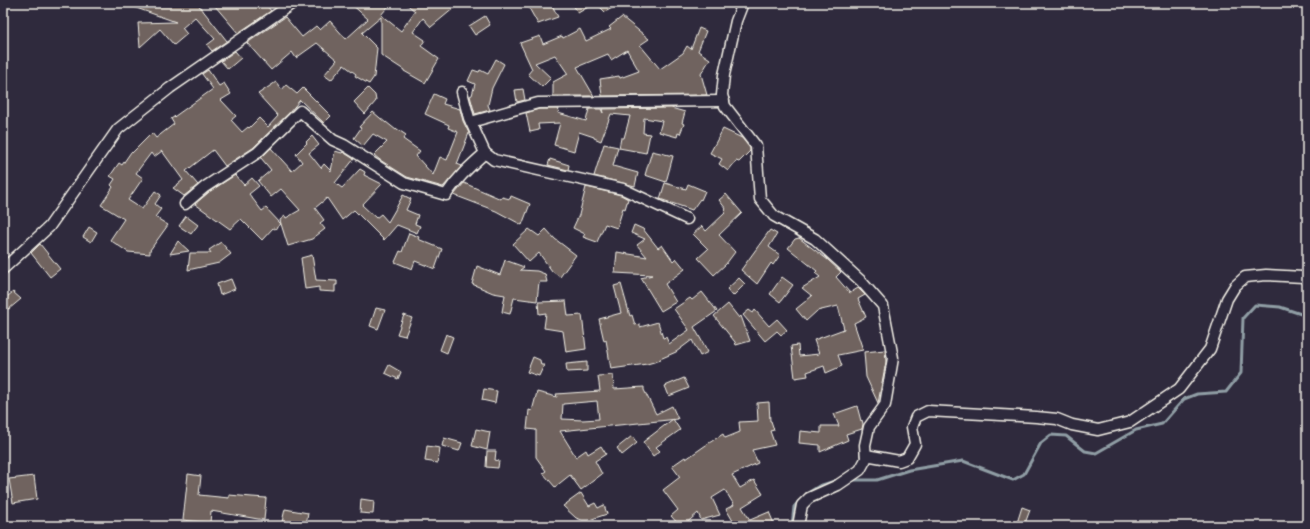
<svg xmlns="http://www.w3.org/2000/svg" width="1310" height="529" viewBox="0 0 1310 529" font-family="Sriracha,sans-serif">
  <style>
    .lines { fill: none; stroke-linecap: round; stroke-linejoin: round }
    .stream { stroke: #909ea5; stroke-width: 3 }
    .building { fill: #70645f; stroke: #f4f1e8; fill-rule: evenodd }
    .minor-casing { stroke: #f4f1e8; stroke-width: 13 }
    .minor { stroke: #2f2a3d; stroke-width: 10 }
  </style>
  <rect width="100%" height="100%" fill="#2f2a3d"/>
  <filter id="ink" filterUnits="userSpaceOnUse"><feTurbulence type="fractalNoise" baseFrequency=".025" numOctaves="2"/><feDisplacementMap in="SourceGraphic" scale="8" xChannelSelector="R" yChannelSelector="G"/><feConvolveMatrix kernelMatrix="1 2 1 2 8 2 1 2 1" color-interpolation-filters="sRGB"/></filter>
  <g filter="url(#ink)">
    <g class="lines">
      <g class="stream">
        <path d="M 851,480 L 877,480 L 909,470 L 963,461 L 1013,480 L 1024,474 L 1041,443 L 1051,435 L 1066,436 L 1085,451 L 1096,453 L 1136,430 L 1162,424 L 1184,399 L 1197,394 L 1226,392 L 1241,373 L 1243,318 L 1255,305 L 1280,307 L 1307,316"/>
        <path d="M 808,493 L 819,486 L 841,479"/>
        <path d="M 792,526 L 794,507 L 799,501"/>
      </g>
    </g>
    <g class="building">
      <path d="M 125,3 L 197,3 L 227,41 L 212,51 L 207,45 L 215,39 L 195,17 L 182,28 L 187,34 L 174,45 L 160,29 L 140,47 L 138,23 L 176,22 L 125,4 Z"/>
      <path d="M 219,3 L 265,3 L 271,11 L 238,33 L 215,6 Z"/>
      <path d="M 350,3 L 391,3 L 381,15 L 401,31 L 415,11 L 405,3 L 460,3 L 431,27 L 423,18 L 413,32 L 425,40 L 421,46 L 439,59 L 425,83 L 404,71 L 404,70 L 381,55 L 381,17 L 362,33 L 377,48 L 374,77 L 369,84 L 355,76 L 356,74 L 344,65 L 331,80 L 324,75 L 337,60 L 317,43 L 296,58 L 292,52 L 271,70 L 247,43 L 285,17 L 302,37 L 316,26 L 320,30 L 330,21 L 346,39 L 368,19 Z"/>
      <path d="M 539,3 L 551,3 L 558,17 L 538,24 L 529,8 Z"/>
      <path d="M 572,3 L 595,3 L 578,13 Z"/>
      <path d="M 596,3 L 621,3 L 605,12 Z"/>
      <path d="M 485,16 L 490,25 L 475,35 L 469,26 Z"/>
      <path d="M 622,17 L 649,39 L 640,45 L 660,69 L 683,53 L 687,46 L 691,49 L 699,28 L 706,31 L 698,51 L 710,59 L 701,74 L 707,95 L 602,96 L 600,79 L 619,76 L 620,78 L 639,71 L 627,50 L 611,60 L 608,54 L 577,67 L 594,96 L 553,96 L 553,82 L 568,74 L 555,55 L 535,63 L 551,78 L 542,87 L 528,74 L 532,69 L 520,43 L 540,36 L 543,44 L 562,36 L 563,38 L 580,29 L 586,41 L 611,29 L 609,27 Z"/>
      <path d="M 235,51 L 241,58 L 228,69 L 221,61 Z"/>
      <path d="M 496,59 L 504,64 L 492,88 L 488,105 L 490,110 L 475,114 L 470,96 L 472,95 L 475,84 L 468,81 L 473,70 L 479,72 L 480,70 L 488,74 Z"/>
      <path d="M 208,70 L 219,86 L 224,83 L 231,94 L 221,100 L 236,116 L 231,120 L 242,132 L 248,127 L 249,128 L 259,118 L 268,127 L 278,116 L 258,94 L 276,82 L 282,90 L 286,85 L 297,94 L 303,88 L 331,116 L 324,123 L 300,100 L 289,113 L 253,148 L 225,166 L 213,150 L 186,171 L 198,185 L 184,196 L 173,188 L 183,180 L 162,151 L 154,157 L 151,153 L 136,173 L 143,178 L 128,200 L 142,209 L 155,191 L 161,195 L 155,204 L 161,209 L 155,217 L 168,225 L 150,250 L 150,254 L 128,252 L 110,240 L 124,219 L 101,205 L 113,187 L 111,185 L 115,179 L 110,176 L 119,163 L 122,165 L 131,152 L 132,153 L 152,133 L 156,138 L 174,124 L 171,119 L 213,89 L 202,74 Z"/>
      <path d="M 368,88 L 375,95 L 376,101 L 365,114 L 354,102 Z"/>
      <path d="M 523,89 L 525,100 L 517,102 L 515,90 Z"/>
      <path d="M 434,94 L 445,99 L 443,104 L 460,109 L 463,121 L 469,133 L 457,164 L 462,166 L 443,187 L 407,177 L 380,160 L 374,155 L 387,142 L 373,134 L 363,146 L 354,138 L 361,128 L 359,127 L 373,112 L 386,123 L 386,122 L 396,130 L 397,129 L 406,135 L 403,139 L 420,151 L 416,156 L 433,175 L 440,157 L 447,160 L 458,132 L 448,128 L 449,125 L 425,114 Z"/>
      <path d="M 671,108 L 685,112 L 682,123 L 684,124 L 680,134 L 678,133 L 677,137 L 659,132 L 662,121 L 644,118 L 643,133 L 650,134 L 646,153 L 619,148 L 621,138 L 624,138 L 630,116 L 611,114 L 601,141 L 594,138 L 594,137 L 579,132 L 574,151 L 554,145 L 560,123 L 538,124 L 539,130 L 530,132 L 526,113 L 539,109 L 559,109 L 558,113 L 586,121 L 589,109 L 601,109 L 603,113 L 602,109 Z"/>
      <path d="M 723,129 L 742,138 L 750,148 L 750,151 L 739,162 L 736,161 L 728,171 L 719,164 L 722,159 L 710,153 Z"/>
      <path d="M 312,136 L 319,145 L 309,153 L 321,168 L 324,164 L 331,171 L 335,151 L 342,153 L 343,152 L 354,159 L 335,183 L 342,188 L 360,169 L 365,172 L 364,175 L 382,184 L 362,205 L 376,218 L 381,214 L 388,222 L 395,210 L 403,195 L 411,199 L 406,210 L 418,215 L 415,224 L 420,226 L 417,233 L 397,225 L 384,240 L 354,210 L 342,220 L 327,198 L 315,208 L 324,220 L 320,223 L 325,229 L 312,239 L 288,246 L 281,224 L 275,229 L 273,228 L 262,240 L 241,219 L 230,229 L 195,204 L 209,192 L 235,175 L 244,185 L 252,178 L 259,186 L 249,194 L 262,211 L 266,208 L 281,224 L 280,220 L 285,216 L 286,218 L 300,210 L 281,189 L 271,197 L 258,181 L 271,170 L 261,158 L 271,148 L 292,171 L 302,162 L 296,154 L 307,143 L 306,142 Z"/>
      <path d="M 604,144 L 618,147 L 613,166 L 638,173 L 635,186 L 594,176 Z"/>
      <path d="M 652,151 L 673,156 L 666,182 L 645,175 Z"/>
      <path d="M 550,159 L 569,165 L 568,170 L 548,165 Z"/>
      <path d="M 464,183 L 501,199 L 502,197 L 510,199 L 511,196 L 530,204 L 522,225 L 496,211 L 454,195 Z"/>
      <path d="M 665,183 L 686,189 L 688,184 L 705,191 L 701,200 L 700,199 L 692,210 L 660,199 Z"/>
      <path d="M 586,187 L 621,195 L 628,199 L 625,209 L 623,208 L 617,228 L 605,224 L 597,242 L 583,237 L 585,234 L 573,228 L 579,215 Z"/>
      <path d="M 726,194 L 742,213 L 719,235 L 735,252 L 726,264 L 714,275 L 698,258 L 708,249 L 693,234 L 702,226 L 706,231 L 725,213 L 724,211 L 726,209 L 719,200 Z"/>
      <path d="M 186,216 L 198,225 L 191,234 L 179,226 Z"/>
      <path d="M 634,225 L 643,229 L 658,248 L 662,245 L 673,261 L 676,258 L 685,269 L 665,284 L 676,302 L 661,311 L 641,278 L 652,275 L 615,273 L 617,252 L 647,257 L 637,245 L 645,239 L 631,233 Z"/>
      <path d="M 89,227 L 97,232 L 91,242 L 83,237 Z"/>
      <path d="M 529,229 L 539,236 L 546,229 L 555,239 L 576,255 L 560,277 L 552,271 L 539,253 L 529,262 L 513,244 Z"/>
      <path d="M 770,230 L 777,234 L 769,247 L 780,255 L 773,265 L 771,263 L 757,284 L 741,270 Z"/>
      <path d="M 409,233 L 419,237 L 418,239 L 442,249 L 435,269 L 415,261 L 412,269 L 395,262 L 400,251 L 402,252 Z"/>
      <path d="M 799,238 L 828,260 L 841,272 L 836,277 L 850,293 L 858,288 L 865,295 L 858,299 L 866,317 L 854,323 L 863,350 L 838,355 L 842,366 L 826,373 L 824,366 L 807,372 L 808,376 L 795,378 L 791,346 L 798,345 L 799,356 L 819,354 L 814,340 L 844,329 L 838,306 L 817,311 L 806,321 L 796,309 L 812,296 L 802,288 L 820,277 L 815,273 L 817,271 L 788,248 L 795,239 Z"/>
      <path d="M 178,241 L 189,251 L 170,254 Z"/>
      <path d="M 221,242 L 231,254 L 219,263 L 188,270 L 190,253 L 211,253 L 209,250 Z"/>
      <path d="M 40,244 L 60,269 L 50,277 L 31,253 Z"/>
      <path d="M 312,255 L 316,280 L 337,281 L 337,285 L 335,285 L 335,292 L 319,291 L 319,287 L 305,289 L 301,258 Z"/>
      <path d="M 505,260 L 524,267 L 520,270 L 537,271 L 545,274 L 547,282 L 539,282 L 537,301 L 514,298 L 510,314 L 502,312 L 505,295 L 493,293 L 472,284 L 477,266 L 500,275 Z"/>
      <path d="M 782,277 L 793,285 L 780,302 L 770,294 Z"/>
      <path d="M 739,278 L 745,284 L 733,296 L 727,289 Z"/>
      <path d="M 231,279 L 235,289 L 220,295 L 217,284 Z"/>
      <path d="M 621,284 L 630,316 L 632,315 L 635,325 L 640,324 L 640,327 L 658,322 L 663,338 L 666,337 L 669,344 L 689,330 L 674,309 L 690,298 L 692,300 L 702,292 L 717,311 L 694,327 L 708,352 L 700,356 L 692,340 L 676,352 L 660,359 L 661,360 L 647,364 L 611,369 L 606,340 L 604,341 L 599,319 L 621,313 L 614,286 Z"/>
      <path d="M 13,292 L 21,299 L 9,309 L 3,306 L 3,300 Z"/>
      <path d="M 566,301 L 568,316 L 582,315 L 586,349 L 566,352 L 563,331 L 544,328 L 546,313 L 539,314 L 538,302 Z"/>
      <path d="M 728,304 L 739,318 L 741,316 L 750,341 L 736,345 L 735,342 L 714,316 Z"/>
      <path d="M 376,308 L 385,310 L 378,329 L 370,326 Z"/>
      <path d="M 749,310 L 753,313 L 755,310 L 769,326 L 777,319 L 787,330 L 781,335 L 777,331 L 765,341 L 743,315 Z"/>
      <path d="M 404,315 L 412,318 L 405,336 L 397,334 Z"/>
      <path d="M 446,334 L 453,337 L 447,353 L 440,350 Z"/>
      <path d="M 885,350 L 886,362 L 878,403 L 866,377 L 864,352 Z"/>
      <path d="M 533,357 L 540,360 L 541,365 L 544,365 L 539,376 L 527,372 Z"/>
      <path d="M 587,362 L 587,371 L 567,372 L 566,364 Z"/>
      <path d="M 389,365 L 401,372 L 398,379 L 385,373 Z"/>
      <path d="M 613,375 L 614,389 L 644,387 L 644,390 L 656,414 L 672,406 L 678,419 L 560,431 L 576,457 L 586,450 L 588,454 L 601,446 L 606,454 L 595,461 L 602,474 L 581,490 L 570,475 L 555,487 L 543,473 L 546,471 L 536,457 L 536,430 L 527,429 L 529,410 L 532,411 L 537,392 L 557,397 L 556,394 L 600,391 L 598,376 ZM 597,401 L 599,419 L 583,420 L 562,419 L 563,404 Z"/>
      <path d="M 684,378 L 689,388 L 669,396 L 665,386 Z"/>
      <path d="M 484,389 L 497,391 L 495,403 L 482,400 Z"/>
      <path d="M 769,402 L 770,421 L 771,421 L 774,430 L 770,431 L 775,445 L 752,450 L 758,463 L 732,475 L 740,488 L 754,480 L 763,494 L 742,507 L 750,520 L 769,512 L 775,526 L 736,526 L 726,509 L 734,505 L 725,490 L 712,498 L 720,515 L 701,520 L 698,513 L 683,526 L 680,526 L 671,516 L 678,510 L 663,490 L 680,477 L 672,466 L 685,457 L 686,459 L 709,443 L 723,434 L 725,438 L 740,432 L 739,422 L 758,421 L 757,403 Z"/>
      <path d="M 857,406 L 861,421 L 862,420 L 863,424 L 862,429 L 846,434 L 848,440 L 820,452 L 820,445 L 799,443 L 800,431 L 821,433 L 821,426 L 839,426 L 834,414 Z"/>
      <path d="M 673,419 L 680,430 L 656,447 L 660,451 L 653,456 L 643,442 Z"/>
      <path d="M 476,429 L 490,432 L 487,450 L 472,446 Z"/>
      <path d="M 632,436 L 637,443 L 622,455 L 617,448 Z"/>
      <path d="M 444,438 L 462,443 L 459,451 L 442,446 Z"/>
      <path d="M 427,446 L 440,448 L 438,463 L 425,461 Z"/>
      <path d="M 487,451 L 496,451 L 495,460 L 499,461 L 498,468 L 486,467 Z"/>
      <path d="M 188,474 L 201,476 L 199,495 L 229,498 L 229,495 L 252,497 L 266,498 L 264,520 L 211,511 L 210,523 L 183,520 Z"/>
      <path d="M 34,476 L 37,499 L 13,503 L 9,479 Z"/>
      <path d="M 581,493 L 589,506 L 595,503 L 598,508 L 604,505 L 607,514 L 589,520 L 582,520 L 576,518 L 563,506 Z"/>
      <path d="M 361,499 L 374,501 L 373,514 L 360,513 Z"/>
      <path d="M 1022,507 L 1030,510 L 1024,526 L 1016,526 Z"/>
      <path d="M 285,509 L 308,513 L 306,526 L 282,522 Z"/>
    </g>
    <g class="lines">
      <g class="minor-casing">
        <g id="minor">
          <path d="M 743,3 L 736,21 L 724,75 L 722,95 L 725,106 L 756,146 L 760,199 L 774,216 L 815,239 L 861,281 L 883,306 L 893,358 L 885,405 L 869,427 L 865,445 L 866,459 L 860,470 L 838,485 L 809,498 L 802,505 L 798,526"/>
          <path d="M 462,92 L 469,118 L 485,153 L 494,160 L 623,189 L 687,219"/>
          <path d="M 471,122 L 538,103 L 724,101"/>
          <path d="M 185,204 L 205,187 L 257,153 L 300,111 L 333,140 L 344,145 L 404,183 L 446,195 C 457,178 470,166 485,153"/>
          <path d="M 3,269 L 49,227 L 118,129 L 170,88 L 293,3"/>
          <path d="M 866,455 L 899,461 L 907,458 L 915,444 L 912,427 L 916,417 L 928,411 L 1036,417 L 1057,419 L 1072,425 L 1098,430 L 1130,422 L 1179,389 L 1210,349 L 1227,299 L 1235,286 L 1245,277 L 1266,275 L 1303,277 L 1307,276"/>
        </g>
      </g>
      <use href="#minor" class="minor"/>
    </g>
  </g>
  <rect width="1310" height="529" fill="none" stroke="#2f2a3d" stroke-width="16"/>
  <rect x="8" y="8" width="1294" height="513" fill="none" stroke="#f4f1e8" stroke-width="1.5" filter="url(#ink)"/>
</svg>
